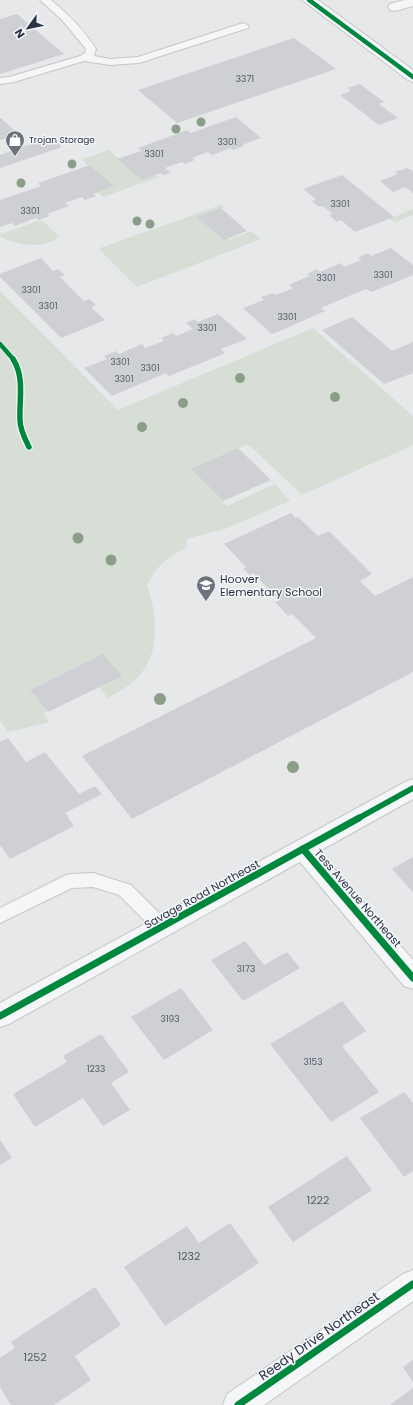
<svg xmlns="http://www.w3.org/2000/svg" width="413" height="1405" viewBox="0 0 413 1405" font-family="Poppins,sans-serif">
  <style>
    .green { fill: #d6ded6 }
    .building { fill: #ced0d3 }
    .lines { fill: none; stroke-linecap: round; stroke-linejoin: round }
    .service-casing { stroke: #c4c6c8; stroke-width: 2 }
    .minor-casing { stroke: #c4c6c8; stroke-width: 2 }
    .tertiary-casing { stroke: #c4c6c8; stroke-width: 2 }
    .service { fill: #f5f6f7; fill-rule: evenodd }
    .minor { fill: #f5f6f7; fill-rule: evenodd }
    .tertiary { fill: #f5f6f7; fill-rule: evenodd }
    .cycleway-far2-casing { stroke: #f4f6f9; stroke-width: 6 }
    .cycleway-far1-casing { stroke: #f4f6f9; stroke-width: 8 }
    .cycleway-casing { stroke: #f4f6f9; stroke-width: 10 }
    .cycleway-far2 { stroke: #00873e; stroke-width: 4.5 }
    .cycleway-far1 { stroke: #00873e; stroke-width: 5.5 }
    .cycleway { stroke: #00873e; stroke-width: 7 }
    .tree { fill: #8a9e88 }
    .labels { text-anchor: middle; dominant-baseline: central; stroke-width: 3; stroke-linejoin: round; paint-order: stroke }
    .number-label { font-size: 9px; fill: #545c69 }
    .far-poi-label { font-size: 9px; fill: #2b3445; stroke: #f4f6f9; text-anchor: start }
    .poi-label { font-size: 11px; fill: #2b3445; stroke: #f4f6f9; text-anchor: start }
    .street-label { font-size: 11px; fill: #2b3445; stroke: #f4f6f9 }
    .near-number-label { font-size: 11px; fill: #545c69 }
    .near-street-label { font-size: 13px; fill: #2b3445; stroke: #f4f6f9 }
  </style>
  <rect width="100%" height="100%" fill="#e6e8ea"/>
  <g class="green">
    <path d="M 109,150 L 142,180 L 156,175 L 159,177 L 103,197 L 98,192 L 113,186 L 91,165 L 88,166 L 82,159 Z"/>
    <path d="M 221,205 L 224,207 L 198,217 L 229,240 L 251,231 L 261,239 L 137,287 L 100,250 L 100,248 Z"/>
    <path d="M 413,209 L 413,215 L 395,222 L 389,219 Z"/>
    <path d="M 37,221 L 43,221 L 58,236 L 57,239 C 39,249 19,245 0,237 L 0,232 L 2,234 Z"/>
    <path d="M 0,291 L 118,410 L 313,328 L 413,416 L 413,445 L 302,495 L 250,446 L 246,445 L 238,448 L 191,469 L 227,506 L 275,484 L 290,501 L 225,529 L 186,539 L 187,548 C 166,557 158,565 147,585 C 157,615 162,654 136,679 C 128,687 118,692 108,698 L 99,687 L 103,654 L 30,690 L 47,711 L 43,714 L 49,722 L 8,732 L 0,721 Z"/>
  </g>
  <g class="building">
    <path d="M 17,14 L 64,54 L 0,74 L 0,19 Z"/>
    <path d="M 294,38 L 336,69 L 177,123 L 138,90 Z"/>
    <path d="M 360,84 L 384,102 L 379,104 L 398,118 L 379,125 L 340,95 L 351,91 L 347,88 Z"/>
    <path d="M 236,117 L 261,138 L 242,145 L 244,146 L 233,150 L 231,148 L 212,155 L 208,152 L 192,158 L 195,160 L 184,164 L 182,162 L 165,168 L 171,173 L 163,175 L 161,173 L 142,180 L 117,159 L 141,151 L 138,148 L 185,131 L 187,130 L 191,133 Z"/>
    <path d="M 0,118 L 1,118 L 18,134 L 0,140 Z"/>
    <path d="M 51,137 L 62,147 L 0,168 L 0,155 Z"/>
    <path d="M 90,165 L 114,186 L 93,194 L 96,196 L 85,200 L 82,197 L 65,203 L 69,206 L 47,214 L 50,216 L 39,220 L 36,218 L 15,226 L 12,223 L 0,227 L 0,200 L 41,186 L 38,183 Z"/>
    <path d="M 407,168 L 413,171 L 413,193 L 405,187 L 393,192 L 380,181 L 398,174 L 395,172 Z"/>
    <path d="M 342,175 L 394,217 L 355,232 L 341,220 L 337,222 L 329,215 L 333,214 L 323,206 L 319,207 L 312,201 L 316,199 L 303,189 Z"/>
    <path d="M 221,208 L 247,231 L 224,240 L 197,217 Z"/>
    <path d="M 391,248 L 413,265 L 413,275 L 371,292 L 366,289 L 344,298 L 321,308 L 325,311 L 275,333 L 272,334 L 243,308 L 264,300 L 261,297 L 273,293 L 276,295 L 293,288 L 289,285 L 309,276 L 307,274 L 317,269 L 320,272 L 341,263 L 344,267 L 361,260 L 358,258 L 368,253 L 371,256 Z"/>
    <path d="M 41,258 L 53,271 L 58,269 L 65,275 L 60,277 L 84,301 L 89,299 L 96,305 L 91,307 L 105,320 L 61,338 L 0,277 L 0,274 Z"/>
    <path d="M 218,314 L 247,339 L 221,349 L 225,353 L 223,354 L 169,376 L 166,373 L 112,396 L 84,368 L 107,359 L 104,356 L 116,351 L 119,354 L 142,344 L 145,348 L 164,341 L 161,338 L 173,333 L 176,336 L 193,329 L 186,323 L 195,319 L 198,322 Z"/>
    <path d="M 352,317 L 392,351 L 413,342 L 413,373 L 384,384 L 322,330 Z"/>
    <path d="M 238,448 L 271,480 L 223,501 L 191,469 Z"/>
    <path d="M 291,513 L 296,518 L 298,517 L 318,536 L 329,531 L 372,574 L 360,581 L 375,596 L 413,577 L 413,672 L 132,819 L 82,756 L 316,638 L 292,614 L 288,616 L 275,602 L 279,600 L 253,573 L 250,575 L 243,569 L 246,567 L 224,544 Z"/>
    <path d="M 103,654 L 122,676 L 48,712 L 30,690 Z"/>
    <path d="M 8,738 L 26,762 L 45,752 L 79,794 L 95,786 L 102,794 L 65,813 L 74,826 L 10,859 L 0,845 L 0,742 Z"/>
    <path d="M 413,857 L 413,892 L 392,869 Z"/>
    <path d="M 245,941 L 264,965 L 287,952 L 300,968 L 243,1001 L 211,960 Z"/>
    <path d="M 181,988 L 213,1030 L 164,1060 L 131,1017 Z"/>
    <path d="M 342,1001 L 366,1031 L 342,1046 L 379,1092 L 331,1122 L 270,1044 Z"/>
    <path d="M 101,1034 L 129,1072 L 111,1083 L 130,1110 L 103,1126 L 83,1098 L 35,1127 L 13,1094 L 67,1062 L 63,1056 Z"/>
    <path d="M 404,1092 L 413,1103 L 413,1171 L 404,1177 L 360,1118 Z"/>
    <path d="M 0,1140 L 12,1158 L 0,1165 Z"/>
    <path d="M 347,1156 L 372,1190 L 293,1242 L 268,1207 Z"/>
    <path d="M 230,1223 L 259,1263 L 165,1326 L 124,1267 L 187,1226 L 199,1243 Z"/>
    <path d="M 95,1287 L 121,1325 L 75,1356 L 91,1380 L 54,1405 L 11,1405 L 0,1387 L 0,1358 L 15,1348 L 11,1342 Z"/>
    <path d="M 413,1360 L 413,1382 L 403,1367 Z"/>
    <path d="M 413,1388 L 413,1405 L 390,1405 Z"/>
  </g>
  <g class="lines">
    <g class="service-casing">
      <g id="service">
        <path d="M 40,0 L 51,0 C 69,15 84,30 96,49 L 94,56 L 110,59 L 138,57 L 240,24 L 244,23 L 249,26 L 248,28 L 139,63 L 110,65 L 84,61 L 14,82 L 0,84 L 0,78 L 9,77 L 80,56 L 85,53 L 86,49 L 62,20 Z"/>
        <path d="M 93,873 L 131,885 L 168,922 L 171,927 L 168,932 L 162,934 L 156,932 L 119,895 L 93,887 L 72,888 L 0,923 L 0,908 L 64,876 L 70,874 Z"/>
      </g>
    </g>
    <g class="minor-casing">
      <g id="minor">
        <path d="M 404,0 L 413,0 L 413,6 L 395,11 L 390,10 L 388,7 L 390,4 Z"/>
        <path d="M 303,839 L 311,842 L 413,960 L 413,989 L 404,986 L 295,856 L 291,849 L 295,842 Z"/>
        <path d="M 413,1270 L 413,1301 L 264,1405 L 223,1405 L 227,1394 L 403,1274 Z"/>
      </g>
    </g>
    <g class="tertiary-casing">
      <g id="tertiary">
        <path d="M 302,0 L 318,0 L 413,70 L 413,82 L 408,80 Z"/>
        <path d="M 413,779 L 413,799 L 9,1024 L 0,1027 L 0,1003 L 405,782 Z"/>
      </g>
    </g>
    <use href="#service" class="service"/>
    <use href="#minor" class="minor"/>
    <use href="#tertiary" class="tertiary"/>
    <g class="cycleway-far2-casing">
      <g id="cycleway-far2">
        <path d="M 309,0 L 413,77"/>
        <path d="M 0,344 L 14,360"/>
      </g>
    </g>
    <g class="cycleway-far1-casing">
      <g id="cycleway-far1">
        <path d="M 13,359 C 25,378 19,399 20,420 C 20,430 25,439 29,447"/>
        <path d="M 357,819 L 413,788"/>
      </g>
    </g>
    <g class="cycleway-casing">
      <g id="cycleway">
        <path d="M 303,849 L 413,978"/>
        <path d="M 0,1016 L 359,818"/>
        <path d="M 238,1405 L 413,1284"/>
      </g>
    </g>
    <use href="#cycleway-far2" class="cycleway-far2"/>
    <use href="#cycleway-far1" class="cycleway-far1"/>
    <use href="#cycleway" class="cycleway"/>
  </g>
  <g class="tree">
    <circle cx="201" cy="122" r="4.5"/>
    <circle cx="176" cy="129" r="4.5"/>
    <circle cx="72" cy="164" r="4.5"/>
    <circle cx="21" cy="183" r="4.5"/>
    <circle cx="137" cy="221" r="4.5"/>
    <circle cx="150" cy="224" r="4.5"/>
    <circle cx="240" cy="378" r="5"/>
    <circle cx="335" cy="397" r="5"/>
    <circle cx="183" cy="403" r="5"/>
    <circle cx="142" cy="427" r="5"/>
    <circle cx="78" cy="538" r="5.5"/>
    <circle cx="111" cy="560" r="5.5"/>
    <circle cx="160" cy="699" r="6"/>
    <circle cx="293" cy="767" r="6"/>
  </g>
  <defs>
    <g id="shop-pin" transform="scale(1)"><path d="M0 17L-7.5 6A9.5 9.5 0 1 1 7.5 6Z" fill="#6c737f" stroke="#f4f6f9"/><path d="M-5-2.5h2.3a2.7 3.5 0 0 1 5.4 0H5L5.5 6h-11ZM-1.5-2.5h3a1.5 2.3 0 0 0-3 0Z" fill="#fff"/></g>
    <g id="school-pin" transform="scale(1)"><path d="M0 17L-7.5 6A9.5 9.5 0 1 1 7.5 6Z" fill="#6c737f" stroke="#f4f6f9"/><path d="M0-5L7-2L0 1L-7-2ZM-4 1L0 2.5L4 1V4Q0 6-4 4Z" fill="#fff"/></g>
  </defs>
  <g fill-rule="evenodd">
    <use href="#shop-pin" x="15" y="140"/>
    <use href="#school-pin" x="206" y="585"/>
  </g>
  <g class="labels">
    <g class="number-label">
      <text x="245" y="79">3371</text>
      <text x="227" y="142">3301</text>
      <text x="154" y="154">3301</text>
      <text x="340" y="204">3301</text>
      <text x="30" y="211">3301</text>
      <text x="383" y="275">3301</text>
      <text x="326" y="278">3301</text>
      <text x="31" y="290">3301</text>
      <text x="48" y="306">3301</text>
      <text x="287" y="317">3301</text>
      <text x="207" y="328">3301</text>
      <text x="120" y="362">3301</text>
      <text x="150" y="368">3301</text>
      <text x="124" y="379">3301</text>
      <text x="246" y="969">3173</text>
      <text x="170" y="1019">3193</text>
      <text x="313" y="1062">3153</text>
      <text x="96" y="1069">1233</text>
    </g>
    <g class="far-poi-label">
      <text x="29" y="140">Trojan Storage</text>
    </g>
    <g class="poi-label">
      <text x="220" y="579">Hoover<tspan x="220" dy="13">Elementary School</tspan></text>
    </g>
    <g class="street-label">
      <text transform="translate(202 894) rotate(-29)">Savage Road Northeast</text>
      <text transform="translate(358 898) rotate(49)">Tess Avenue Northeast</text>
    </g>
    <g class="near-number-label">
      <text x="318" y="1200">1222</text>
      <text x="189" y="1256">1232</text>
      <text x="35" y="1357">1252</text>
    </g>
    <g class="near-street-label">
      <text transform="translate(319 1336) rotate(-35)">Reedy Drive Northeast</text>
    </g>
  </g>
  <g transform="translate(28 28) rotate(237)" stroke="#f4f6f9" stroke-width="3" paint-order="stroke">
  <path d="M0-3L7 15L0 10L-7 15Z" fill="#2b3445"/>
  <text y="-6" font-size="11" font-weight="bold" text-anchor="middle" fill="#2b3445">N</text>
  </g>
</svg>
